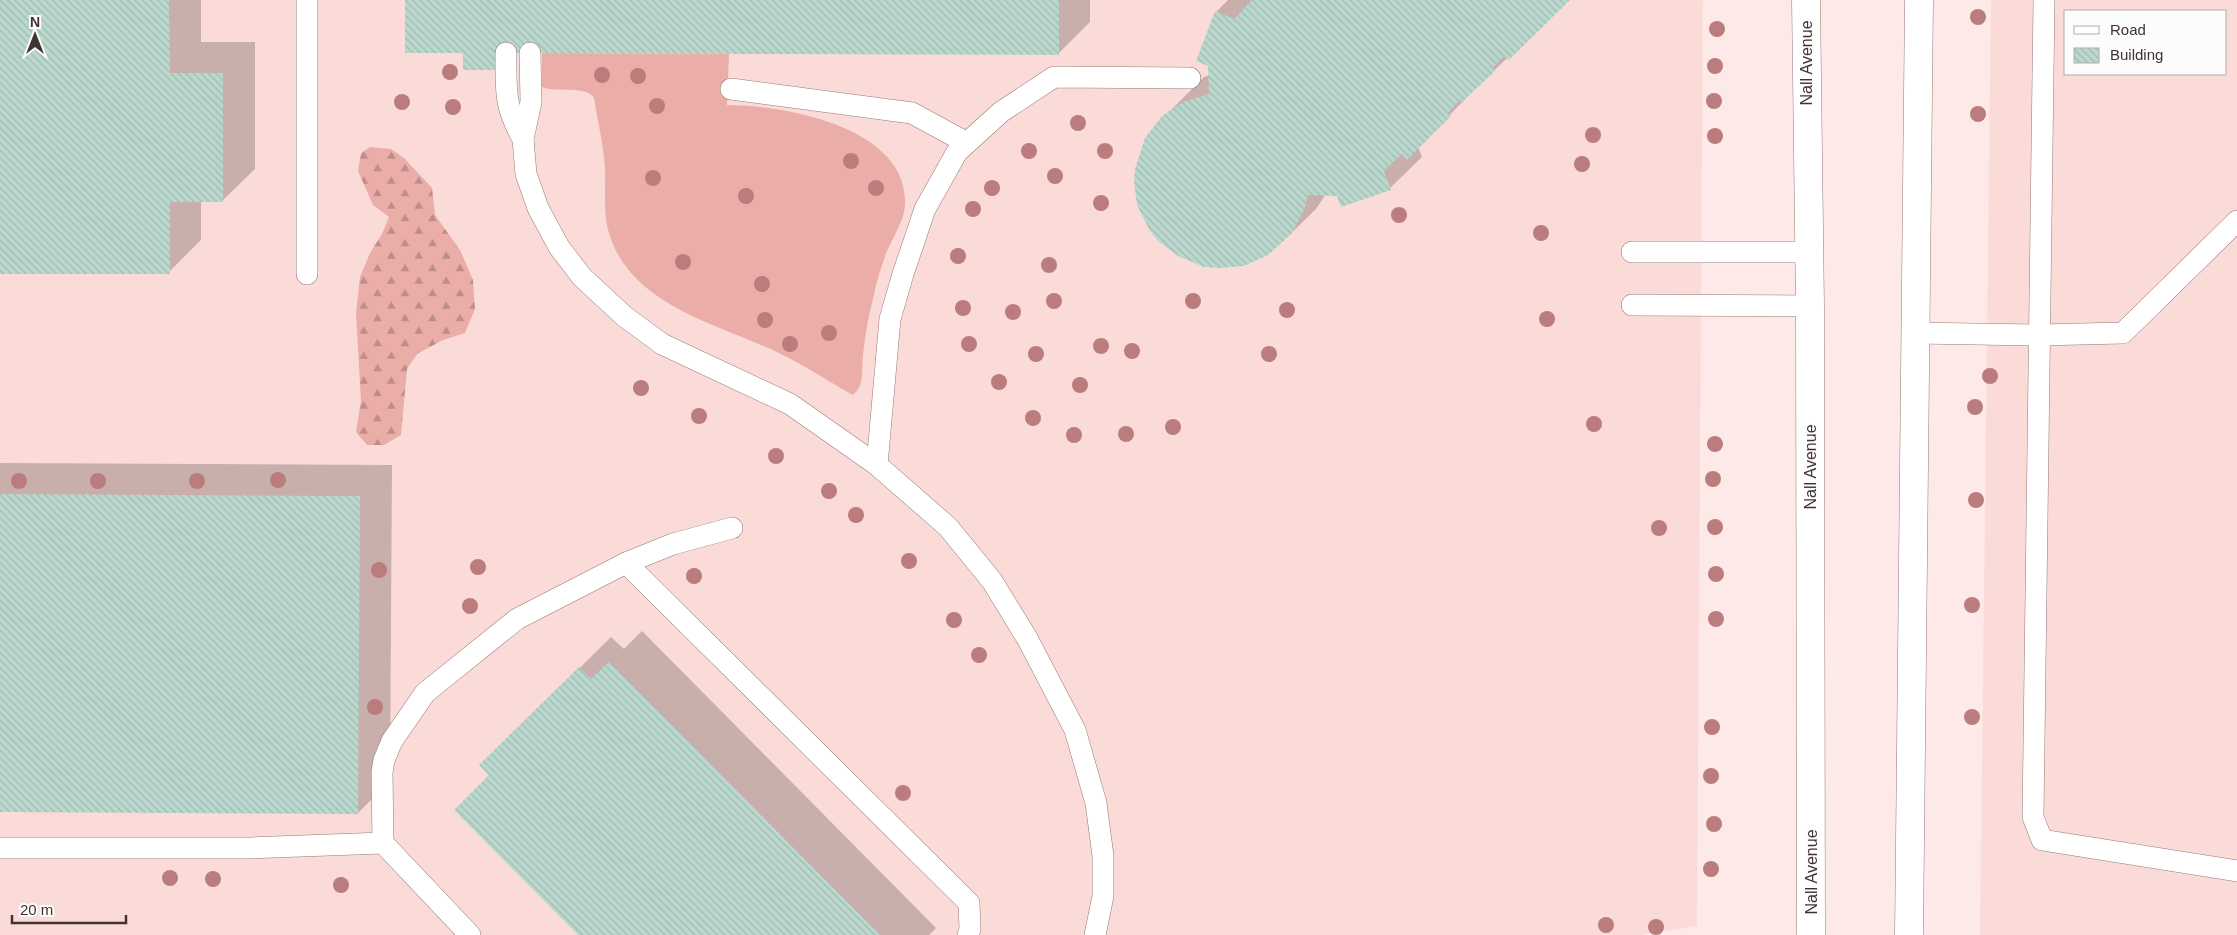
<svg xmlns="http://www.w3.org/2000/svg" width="2237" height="935" viewBox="0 0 2237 935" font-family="Arial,sans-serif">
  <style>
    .built { fill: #fbdbd8; fill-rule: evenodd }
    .grass { fill: #eaada7 }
    .forest { fill: url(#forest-firs) }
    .shadow { fill: #0003 }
    .building { fill: url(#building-back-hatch) }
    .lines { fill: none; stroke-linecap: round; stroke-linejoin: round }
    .lane-casing { stroke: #957976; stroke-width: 22 }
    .secondary-casing { stroke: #957976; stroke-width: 29 }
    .lane { stroke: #fff; stroke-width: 21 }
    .secondary { stroke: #fff; stroke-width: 28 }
    .tree { fill: #ba7c7c }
    .labels { text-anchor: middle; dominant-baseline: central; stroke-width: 4; stroke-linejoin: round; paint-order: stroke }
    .street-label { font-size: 16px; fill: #403332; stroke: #fcfcfc }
  </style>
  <defs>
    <pattern id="forest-firs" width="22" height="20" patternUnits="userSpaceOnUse" patternTransform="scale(1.25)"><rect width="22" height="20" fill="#eaada7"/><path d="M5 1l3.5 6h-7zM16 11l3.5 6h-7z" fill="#bf8d89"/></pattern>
    <pattern id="building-back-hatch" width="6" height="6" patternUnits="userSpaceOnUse" patternTransform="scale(1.25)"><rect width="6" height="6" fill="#bad8ce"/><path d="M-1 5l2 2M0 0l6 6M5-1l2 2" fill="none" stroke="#a1bab1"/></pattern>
  </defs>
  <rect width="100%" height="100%" fill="#fdeae8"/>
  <g class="built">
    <path d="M 0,0 L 1703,0 L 1697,926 L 1641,935 L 0,935 Z"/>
    <path d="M 1991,0 L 2237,0 L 2237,935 L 1980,935 ZM 2066,11 L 2226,11 L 2226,74 L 2066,74 Z"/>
  </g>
  <path class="grass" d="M 542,53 L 729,54 L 727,105 C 784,105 909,127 905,205 C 904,221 893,237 887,251 C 881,267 876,283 873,299 C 868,317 865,336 863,355 C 862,364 863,374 861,382 C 860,387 857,391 853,395 C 829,382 806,366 781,354 C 720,324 631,307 609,233 C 602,210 607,183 604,158 C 602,138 597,118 594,98 C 587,85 556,93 542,87 Z"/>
  <path class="forest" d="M 370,147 L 391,149 L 404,158 L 432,188 L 435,215 L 460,250 L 473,280 L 475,309 L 465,333 L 443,340 L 417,354 L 407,369 L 401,435 L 384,445 L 367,445 L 356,432 L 361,401 L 356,313 L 360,277 L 370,253 L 382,234 L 389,217 L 373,205 L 358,171 L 361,153 Z"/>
  <g class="shadow">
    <path d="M 0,0 L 201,0 L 201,42 L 255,42 L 255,169 L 223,200 L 201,200 L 201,240 L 169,272 L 0,273 Z"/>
    <path d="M 406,0 L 1090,0 L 1090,22 L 1058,54 L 464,51 Z"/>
    <path d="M 1228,0 L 1568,0 L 1481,83 L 1418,147 L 1422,157 L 1390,188 L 1326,194 L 1316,209 L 1283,241 L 1262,257 L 1154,127 L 1204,77 L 1210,75 L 1216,12 Z"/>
    <path d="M 0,463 L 392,465 L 390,781 L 358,813 L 0,811 Z"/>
    <path d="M 642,631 L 936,928 L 929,935 L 579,935 L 491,775 L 513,734 L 611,637 L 624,649 Z"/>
  </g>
  <g class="building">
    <path d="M 0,0 L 169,0 L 170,73 L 223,73 L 223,202 L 170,202 L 170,274 L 0,274 Z"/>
    <path d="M 405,0 L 1059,0 L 1059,55 L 497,53 L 497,70 L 463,70 L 463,53 L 405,53 Z"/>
    <path d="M 1252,0 L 1570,0 L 1509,60 L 1504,56 L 1493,68 L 1495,71 L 1462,102 L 1460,100 L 1448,113 L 1451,116 L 1407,160 L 1402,154 L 1384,171 L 1391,190 L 1341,207 L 1337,196 L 1308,195 L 1304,210 L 1292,233 L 1268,255 L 1244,266 L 1219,268 L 1204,267 L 1178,256 L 1158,241 L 1150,231 L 1137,205 L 1134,181 L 1135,169 L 1145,138 L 1162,116 L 1183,102 L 1209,94 L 1208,66 L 1196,61 L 1215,11 L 1234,19 Z"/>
    <path d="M 0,494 L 360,496 L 358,814 L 0,812 Z"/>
    <path d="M 609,662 L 880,935 L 578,935 L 454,810 L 489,775 L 479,765 L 579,667 L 591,679 Z"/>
  </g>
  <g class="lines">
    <g class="lane-casing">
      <g id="lane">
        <path d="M 307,0 L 307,274"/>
        <path d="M 2044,0 L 2033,817 L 2042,840 L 2237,871"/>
        <path d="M 506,53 C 506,90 504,106 523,139"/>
        <path d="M 530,53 L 531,102 L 523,139 L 526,174 L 538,208 L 559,247 L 582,277 L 624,316 L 662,344 L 790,404 L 877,465 L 948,527 L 992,581 L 1027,638 L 1075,730 L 1096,803 L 1103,856 L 1103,896 L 1095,935"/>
        <path d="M 731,89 L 912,113 L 967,143"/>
        <path d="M 1632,252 L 1810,252"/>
        <path d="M 1632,305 L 1810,306"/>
        <path d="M 1915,333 L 2039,335 L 2123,333 L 2237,221"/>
        <path d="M 877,465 L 890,319 L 903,274 L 925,209 L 957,152 L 1001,112 L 1054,77 L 1190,78"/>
        <path d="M 626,563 L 969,903 L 970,929 L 968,935"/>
        <path d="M 383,843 L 470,935"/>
        <path d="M 0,848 L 250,848 L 383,843 L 382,772 L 384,760 L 392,741 L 425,693 L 517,619 L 626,563 L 673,544 L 732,528"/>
      </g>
    </g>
    <g class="secondary-casing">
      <g id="secondary">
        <path d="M 1806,0 L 1810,306 L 1811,935"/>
        <path d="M 1909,935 L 1919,0"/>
      </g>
    </g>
    <use href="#lane" class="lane"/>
    <use href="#secondary" class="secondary"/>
  </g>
  <g class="tree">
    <circle cx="1978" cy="17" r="8"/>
    <circle cx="1717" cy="29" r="8"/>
    <circle cx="1715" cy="66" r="8"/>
    <circle cx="450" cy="72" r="8"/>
    <circle cx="602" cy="75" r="8"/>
    <circle cx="638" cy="76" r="8"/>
    <circle cx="1714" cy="101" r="8"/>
    <circle cx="402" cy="102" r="8"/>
    <circle cx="657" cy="106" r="8"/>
    <circle cx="453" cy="107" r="8"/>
    <circle cx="1978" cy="114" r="8"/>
    <circle cx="1078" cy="123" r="8"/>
    <circle cx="1593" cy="135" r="8"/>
    <circle cx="1715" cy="136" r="8"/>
    <circle cx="1029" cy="151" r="8"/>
    <circle cx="1105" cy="151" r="8"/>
    <circle cx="851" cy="161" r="8"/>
    <circle cx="1582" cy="164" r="8"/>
    <circle cx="1055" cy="176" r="8"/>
    <circle cx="653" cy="178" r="8"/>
    <circle cx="876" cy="188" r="8"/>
    <circle cx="992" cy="188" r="8"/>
    <circle cx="746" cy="196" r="8"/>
    <circle cx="1101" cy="203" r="8"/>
    <circle cx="973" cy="209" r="8"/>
    <circle cx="1399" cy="215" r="8"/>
    <circle cx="1541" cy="233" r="8"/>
    <circle cx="958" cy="256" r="8"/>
    <circle cx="683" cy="262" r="8"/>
    <circle cx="1049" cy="265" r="8"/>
    <circle cx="762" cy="284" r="8"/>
    <circle cx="1054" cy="301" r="8"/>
    <circle cx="1193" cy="301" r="8"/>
    <circle cx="963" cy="308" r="8"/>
    <circle cx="1287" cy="310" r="8"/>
    <circle cx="1013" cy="312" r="8"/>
    <circle cx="1547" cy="319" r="8"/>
    <circle cx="765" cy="320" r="8"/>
    <circle cx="829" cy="333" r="8"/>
    <circle cx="790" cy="344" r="8"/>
    <circle cx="969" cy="344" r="8"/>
    <circle cx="1101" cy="346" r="8"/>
    <circle cx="1132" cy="351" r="8"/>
    <circle cx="1036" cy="354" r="8"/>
    <circle cx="1269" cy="354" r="8"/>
    <circle cx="1990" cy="376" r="8"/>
    <circle cx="999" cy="382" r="8"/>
    <circle cx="1080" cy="385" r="8"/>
    <circle cx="641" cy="388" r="8"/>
    <circle cx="1975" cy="407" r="8"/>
    <circle cx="699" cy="416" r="8"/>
    <circle cx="1033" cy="418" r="8"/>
    <circle cx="1594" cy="424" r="8"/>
    <circle cx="1173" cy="427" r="8"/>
    <circle cx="1126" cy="434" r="8"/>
    <circle cx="1074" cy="435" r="8"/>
    <circle cx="1715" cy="444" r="8"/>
    <circle cx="776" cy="456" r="8"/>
    <circle cx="1713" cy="479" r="8"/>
    <circle cx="278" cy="480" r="8"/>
    <circle cx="19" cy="481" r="8"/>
    <circle cx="98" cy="481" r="8"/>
    <circle cx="197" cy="481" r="8"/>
    <circle cx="829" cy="491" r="8"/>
    <circle cx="1976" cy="500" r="8"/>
    <circle cx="856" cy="515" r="8"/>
    <circle cx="1715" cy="527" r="8"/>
    <circle cx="1659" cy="528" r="8"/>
    <circle cx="909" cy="561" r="8"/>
    <circle cx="478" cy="567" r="8"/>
    <circle cx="379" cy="570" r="8"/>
    <circle cx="1716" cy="574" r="8"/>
    <circle cx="694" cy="576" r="8"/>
    <circle cx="1972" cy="605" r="8"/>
    <circle cx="470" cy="606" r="8"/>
    <circle cx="1716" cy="619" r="8"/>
    <circle cx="954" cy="620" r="8"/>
    <circle cx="979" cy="655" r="8"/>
    <circle cx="375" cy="707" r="8"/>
    <circle cx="1972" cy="717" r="8"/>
    <circle cx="1712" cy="727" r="8"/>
    <circle cx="1711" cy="776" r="8"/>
    <circle cx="903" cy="793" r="8"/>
    <circle cx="1714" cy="824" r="8"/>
    <circle cx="1711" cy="869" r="8"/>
    <circle cx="170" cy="878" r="8"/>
    <circle cx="213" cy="879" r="8"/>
    <circle cx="341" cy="885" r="8"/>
    <circle cx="1606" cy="925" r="8"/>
    <circle cx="1656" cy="927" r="8"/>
  </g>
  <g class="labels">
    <g class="street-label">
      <text transform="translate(1806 63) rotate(-90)">Nall Avenue</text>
      <text transform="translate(1810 467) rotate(-90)">Nall Avenue</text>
      <text transform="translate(1811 872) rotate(-90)">Nall Avenue</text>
    </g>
  </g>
  <rect x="2064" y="10" width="162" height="65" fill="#fcfcfc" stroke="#b1acab"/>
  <rect x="2074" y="26" width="25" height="8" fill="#ffffff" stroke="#b1acab"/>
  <text x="2110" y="35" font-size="15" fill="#403332">Road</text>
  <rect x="2074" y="48" width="25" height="15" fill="url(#building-back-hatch)" stroke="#b1acab"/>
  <text x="2110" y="60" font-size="15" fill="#403332">Building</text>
  <g transform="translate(35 35)" stroke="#fcfcfc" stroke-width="4" paint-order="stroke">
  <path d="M0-4L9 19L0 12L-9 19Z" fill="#403332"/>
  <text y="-8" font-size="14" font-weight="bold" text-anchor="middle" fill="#403332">N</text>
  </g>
  <path d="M12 915v8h114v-8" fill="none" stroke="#403332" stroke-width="2.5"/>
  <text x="20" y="915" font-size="15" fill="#403332" stroke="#fcfcfc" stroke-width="4" paint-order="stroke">20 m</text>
</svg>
